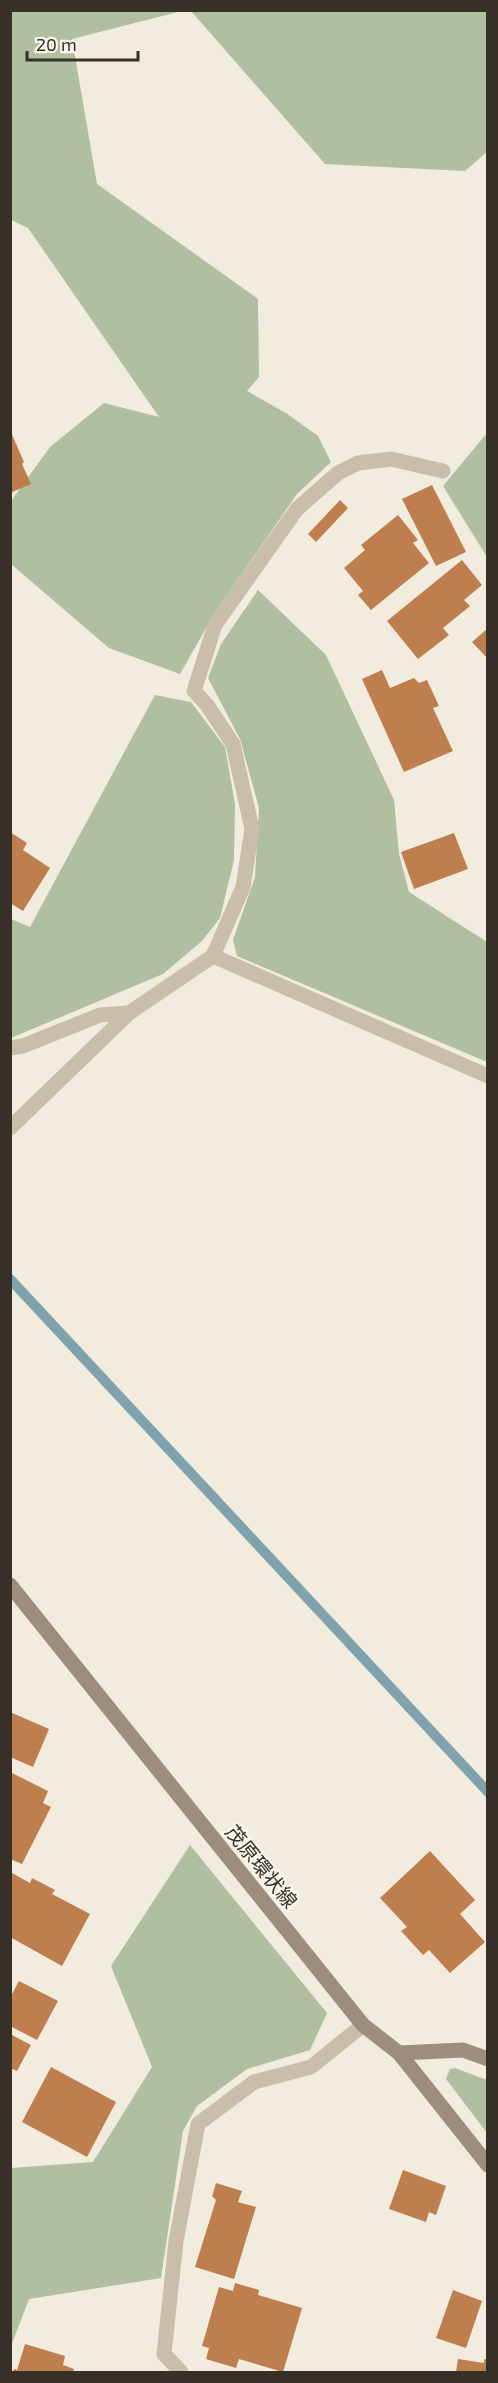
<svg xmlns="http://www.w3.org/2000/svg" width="498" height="2383" viewBox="0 0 498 2383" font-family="'Exo 2','Noto Sans JP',sans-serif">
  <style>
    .green { fill: #afbf9f }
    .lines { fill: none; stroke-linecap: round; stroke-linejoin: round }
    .stream { stroke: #7fa2ad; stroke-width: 10 }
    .building { fill: #bf7e4e }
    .street { stroke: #c9beaa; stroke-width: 15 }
    .secondary { stroke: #9c8d7c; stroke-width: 15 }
    .labels { text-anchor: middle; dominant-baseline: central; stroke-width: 5; stroke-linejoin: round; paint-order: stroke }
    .street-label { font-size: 20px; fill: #373029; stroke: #f9f5ea }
  </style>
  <rect width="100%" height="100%" fill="#f1ecde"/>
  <g class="green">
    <path d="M 11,11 L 182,11 L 72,39 L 97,184 L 258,299 L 259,377 L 247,391 L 286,413 L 318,436 L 331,462 L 297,494 L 213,616 L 180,674 L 109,648 L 11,564 L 11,501 L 50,447 L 104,403 L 159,417 L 28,228 L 11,220 Z"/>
    <path d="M 191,11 L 487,11 L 487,152 L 465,171 L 325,164 Z"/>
    <path d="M 487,433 L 487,557 L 443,486 Z"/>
    <path d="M 258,590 L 326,655 L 394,800 L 399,854 L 409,892 L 487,942 L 487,1062 L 237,956 L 233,940 L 255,877 L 259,808 L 240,739 L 208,678 L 221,644 Z"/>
    <path d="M 155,695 L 191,702 L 225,747 L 235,804 L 234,860 L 220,918 L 202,941 L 163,974 L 11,1038 L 11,919 L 30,927 Z"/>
    <path d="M 190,1845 L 327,2013 L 310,2050 L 247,2069 L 197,2106 L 183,2131 L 161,2278 L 29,2299 L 11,2346 L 11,2168 L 93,2162 L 152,2067 L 111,1966 Z"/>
    <path d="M 455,2068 L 487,2080 L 487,2133 L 446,2079 L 450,2069 Z"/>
  </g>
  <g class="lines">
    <path class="stream" d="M 10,1279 L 488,1792"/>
  </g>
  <g class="building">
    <path d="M 10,430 L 24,462 L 22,464 L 31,484 L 10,493 Z"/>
    <path d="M 432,485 L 466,552 L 436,566 L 402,499 Z"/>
    <path d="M 340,500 L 348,508 L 316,542 L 308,534 Z"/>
    <path d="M 398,515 L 418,540 L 413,543 L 429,563 L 371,610 L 358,595 L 363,591 L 344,568 L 365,550 L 361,545 Z"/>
    <path d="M 462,560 L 482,585 L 464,600 L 470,606 L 443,628 L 449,635 L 418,659 L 387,621 Z"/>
    <path d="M 488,628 L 488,659 L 472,642 Z"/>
    <path d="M 382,670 L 390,688 L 414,678 L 419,683 L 427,680 L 439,706 L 433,708 L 453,751 L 404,772 L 362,679 Z"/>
    <path d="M 10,832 L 27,843 L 23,850 L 50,868 L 23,911 L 10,903 Z"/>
    <path d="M 454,833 L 468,869 L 414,889 L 401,852 Z"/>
    <path d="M 10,1712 L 49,1729 L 33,1767 L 10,1757 Z"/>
    <path d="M 10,1772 L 48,1791 L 43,1803 L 51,1807 L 22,1864 L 10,1859 Z"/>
    <path d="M 430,1851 L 475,1900 L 460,1914 L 485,1942 L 450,1973 L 429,1950 L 423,1955 L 401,1931 L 407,1927 L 380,1898 Z"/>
    <path d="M 12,1873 L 30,1883 L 32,1878 L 55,1890 L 52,1894 L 90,1914 L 62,1966 L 10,1937 L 10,1877 Z"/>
    <path d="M 19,1981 L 58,2001 L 37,2040 L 10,2026 L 10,1998 Z"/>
    <path d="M 10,2034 L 31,2045 L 17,2071 L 10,2068 Z"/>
    <path d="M 51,2067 L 116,2102 L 87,2157 L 22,2122 Z"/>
    <path d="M 403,2170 L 446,2186 L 436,2215 L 429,2212 L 426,2222 L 389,2209 Z"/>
    <path d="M 216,2183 L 242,2191 L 238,2202 L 256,2207 L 234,2279 L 195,2267 L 216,2200 L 212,2196 Z"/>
    <path d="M 235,2283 L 259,2290 L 258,2295 L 302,2308 L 283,2372 L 239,2359 L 236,2368 L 206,2359 L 209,2348 L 202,2346 L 219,2287 L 233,2291 Z"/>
    <path d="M 453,2290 L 482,2301 L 466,2348 L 436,2338 Z"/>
    <path d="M 25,2344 L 65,2356 L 63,2365 L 74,2369 L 73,2372 L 13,2372 L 14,2369 L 17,2370 Z"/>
    <path d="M 458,2359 L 484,2363 L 484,2359 L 488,2360 L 488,2372 L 456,2372 Z"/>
  </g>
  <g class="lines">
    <g class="street">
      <path d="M 213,956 L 488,1076"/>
      <path d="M 10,1048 L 23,1046 L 100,1015 L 129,1013"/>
      <path d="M 10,1128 L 129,1013 L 213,956 L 243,887 L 252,829 L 233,744 L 207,705 L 194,691 L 215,625 L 297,509 L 338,473 L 358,463 L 391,459 L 443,471"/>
      <path d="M 181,2372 L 164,2354 L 176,2241 L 198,2124 L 254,2082 L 311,2067 L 363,2025"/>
    </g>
    <g class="secondary">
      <path d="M 10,1585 L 363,2025 L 399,2053 L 488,2165"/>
      <path d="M 399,2053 L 463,2050 L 488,2059"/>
    </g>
  </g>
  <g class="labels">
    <g class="street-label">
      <text transform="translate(262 1866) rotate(51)">茂原環状線</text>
    </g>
  </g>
  <rect width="498" height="2383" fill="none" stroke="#373029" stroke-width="24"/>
  <path d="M27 51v9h111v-9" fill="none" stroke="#373029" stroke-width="3"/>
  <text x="36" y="51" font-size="18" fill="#373029" stroke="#f9f5ea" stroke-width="4.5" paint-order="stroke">20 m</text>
</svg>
